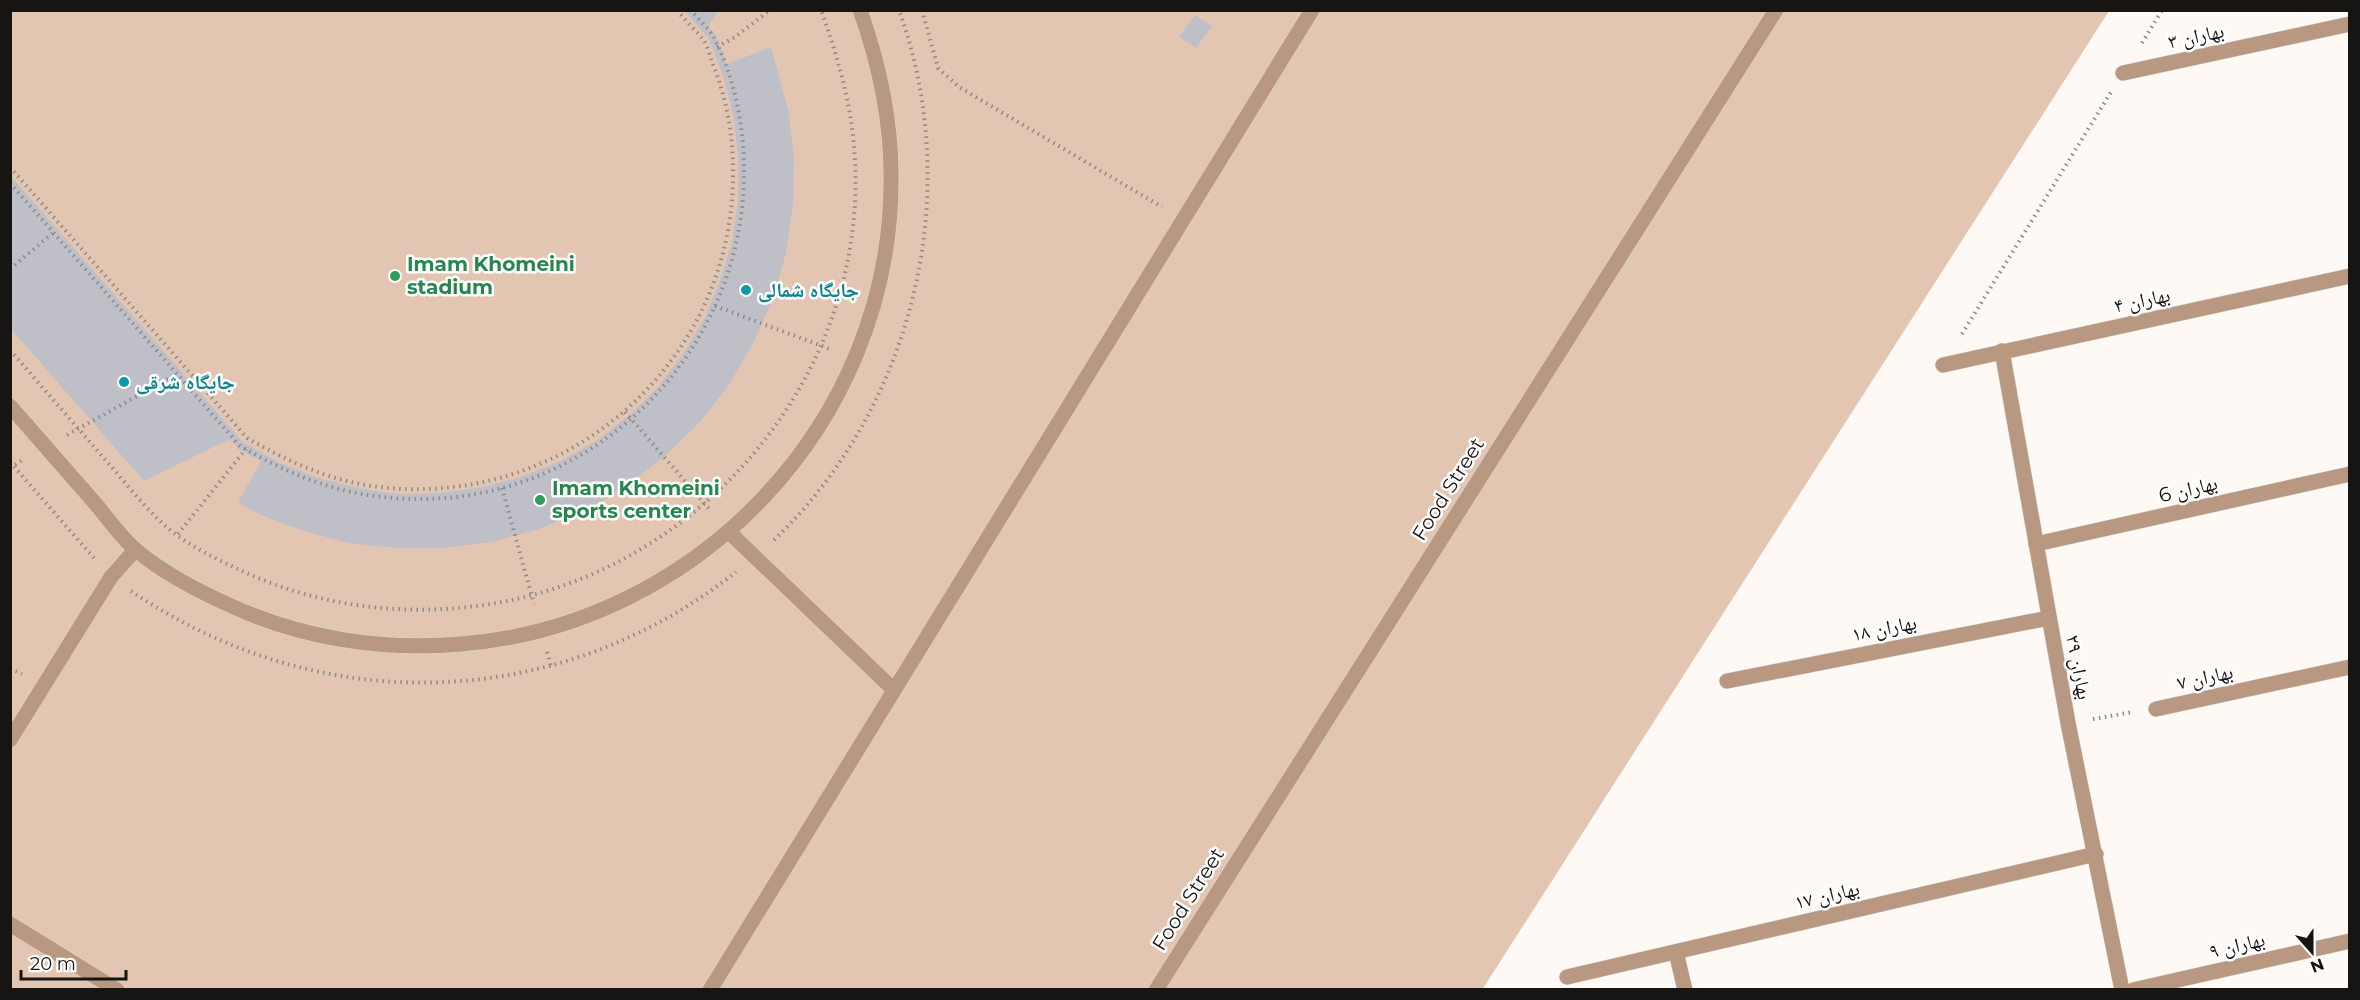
<svg xmlns="http://www.w3.org/2000/svg" width="2360" height="1000" viewBox="0 0 2360 1000" font-family="Montserrat,'Noto Naskh Arabic',sans-serif">
  <style>
    .green { fill: #e3c6b2 }
    .building { fill: #bfc0c7 }
    .lines { fill: none; stroke-linecap: round; stroke-linejoin: round }
    .service-casing { stroke: #dad5d1; stroke-width: 16 }
    .pedestrian-casing { stroke: #dad5d1; stroke-width: 16 }
    .minor-casing { stroke: #dad5d1; stroke-width: 16 }
    .tertiary-casing { stroke: #dad5d1; stroke-width: 16 }
    .path { stroke: #8e8a87; stroke-width: 4; stroke-dasharray: 1.5 4.5; stroke-linecap: butt }
    .service { stroke: #b89881; stroke-width: 15 }
    .pedestrian { stroke: #b89881; stroke-width: 15 }
    .minor { stroke: #b89881; stroke-width: 15 }
    .tertiary { stroke: #b89881; stroke-width: 15 }
    .leisure-dot { fill: #2e9e5b; stroke: #fff; stroke-width: 2 }
    .culture-dot { fill: #0f9aa8; stroke: #fff; stroke-width: 2 }
    .labels { text-anchor: middle; dominant-baseline: central; stroke-width: 5; stroke-linejoin: round; paint-order: stroke }
    .street-label { font-size: 20px; fill: #171513; stroke: #fff }
    .leisure-label { font-size: 20px; font-weight: bold; fill: #27864d; stroke: #fff; text-anchor: start }
    .culture-label { font-size: 20px; font-weight: bold; fill: #0d838f; stroke: #fff; text-anchor: start }
  </style>
  <rect width="100%" height="100%" fill="#fff9f5"/>
  <path class="green" d="M 10,11 L 2109,11 L 1482,990 L 11,989 Z"/>
  <g class="building">
    <path d="M 684,10 L 719,10 L 708,26 L 716,35 L 727,64 L 771,47 L 788,109 L 794,157 L 793,205 L 786,253 L 773,299 L 753,343 L 729,385 L 699,423 L 664,457 L 626,486 L 584,511 L 539,529 L 492,542 L 444,548 L 396,548 L 348,543 L 301,530 L 256,513 L 238,502 L 261,461 L 238,449 L 230,439 L 144,481 L 10,328 L 10,175 L 243,442 L 280,463 L 318,478 L 358,488 L 399,494 L 441,493 L 482,487 L 521,477 L 560,461 L 596,441 L 628,416 L 658,387 L 683,354 L 704,319 L 720,281 L 732,242 L 738,201 L 738,160 L 734,119 L 724,79 L 709,39 Z"/>
    <path d="M 1195,15 L 1212,26 L 1196,48 L 1179,37 Z"/>
  </g>
  <g class="lines">
    <g class="service-casing">
      <g id="service">
        <path d="M 10,406 C 38,438 66,470 94,502 C 108,518 120,537 136,550 C 162,572 196,590 227,604 C 299,638 381,651 461,644 C 698,625 890,423 891,183 C 892,124 880,66 860,10"/>
        <path d="M 729,532 L 894,690"/>
        <path d="M 10,740 L 111,577 L 135,550"/>
        <path d="M 10,924 L 117,990"/>
        <path d="M 710,990 L 1312,10"/>
      </g>
    </g>
    <g class="pedestrian-casing">
      <path id="pedestrian" d="M 1156,990 L 1776,10"/>
    </g>
    <g class="minor-casing">
      <g id="minor">
        <path d="M 2123,73 L 2350,24"/>
        <path d="M 1943,365 L 2350,276"/>
        <path d="M 1727,681 L 2049,618"/>
        <path d="M 2156,709 L 2350,667"/>
        <path d="M 1676,952 L 1685,990"/>
        <path d="M 1567,977 L 2096,854"/>
        <path d="M 2133,990 L 2350,941"/>
      </g>
    </g>
    <g class="tertiary-casing">
      <g id="tertiary">
        <path d="M 2002,351 L 2068,723 L 2122,990"/>
        <path d="M 2036,544 L 2350,474"/>
      </g>
    </g>
    <g class="path">
      <path d="M 922,10 L 938,68 L 959,87 L 1162,207"/>
      <path d="M 2142,43 L 2162,10"/>
      <path d="M 717,47 L 735,37 L 770,10"/>
      <path d="M 10,167 L 247,438 C 282,458 319,476 360,484 C 551,519 731,372 733,178 C 734,138 727,99 712,62 C 710,56 708,47 704,41 C 696,30 685,21 677,10"/>
      <path d="M 10,183 L 240,446 C 277,467 314,485 357,493 C 555,532 739,379 744,179 C 745,132 736,80 714,38 C 709,28 698,19 691,10"/>
      <path d="M 10,269 L 54,232"/>
      <path d="M 715,306 L 830,349"/>
      <path d="M 1962,334 L 2111,92"/>
      <path d="M 10,350 C 43,388 76,426 109,464 C 125,482 141,503 159,520 C 181,542 212,557 240,570 C 322,609 418,619 507,601 C 719,558 878,355 853,136 C 848,92 836,52 821,10"/>
      <path d="M 625,412 L 711,511"/>
      <path d="M 67,435 L 177,374"/>
      <path d="M 10,462 L 94,558"/>
      <path d="M 10,468 L 24,459"/>
      <path d="M 502,488 L 534,604"/>
      <path d="M 178,534 L 246,449"/>
      <path d="M 774,540 C 914,406 965,193 899,10"/>
      <path d="M 131,591 C 320,719 556,713 736,572"/>
      <path d="M 547,652 L 551,666"/>
      <path d="M 10,669 L 22,674"/>
      <path d="M 2093,719 L 2133,712"/>
    </g>
    <use href="#service" class="service"/>
    <use href="#pedestrian" class="pedestrian"/>
    <use href="#minor" class="minor"/>
    <use href="#tertiary" class="tertiary"/>
  </g>
  <g class="leisure-dot">
    <circle cx="395" cy="276" r="6"/>
    <circle cx="540" cy="500" r="6"/>
  </g>
  <g class="culture-dot">
    <circle cx="746" cy="290" r="6"/>
    <circle cx="124" cy="382" r="6"/>
  </g>
  <g class="labels">
    <g class="street-label">
      <text transform="translate(2196 36) rotate(-12)">بهاران ۳</text>
      <text transform="translate(2142 300) rotate(-12)">بهاران ۴</text>
      <text transform="translate(1448 489) rotate(-58)">Food Street</text>
      <text transform="translate(2188 489) rotate(-13)">بهاران 6</text>
      <text transform="translate(1884 628) rotate(-11)">بهاران ۱۸</text>
      <text transform="translate(2079 667) rotate(79)">بهاران ۲۹</text>
      <text transform="translate(2205 677) rotate(-12)">بهاران ۷</text>
      <text transform="translate(1827 895) rotate(-13)">بهاران ۱۷</text>
      <text transform="translate(1188 899) rotate(-58)">Food Street</text>
      <text transform="translate(2237 945) rotate(-13)">بهاران ۹</text>
    </g>
    <g class="leisure-label">
      <text x="407" y="264">Imam Khomeini<tspan x="407" dy="23">stadium</tspan></text>
      <text x="552" y="488">Imam Khomeini<tspan x="552" dy="23">sports center</tspan></text>
    </g>
    <g class="culture-label">
      <text x="758" y="290">جایگاه شمالی</text>
      <text x="136" y="382">جایگاه شرقی</text>
    </g>
  </g>
  <rect width="2360" height="1000" fill="none" stroke="#171513" stroke-width="24"/>
  <g transform="translate(2312 952) rotate(159)" stroke="#ffffff" stroke-width="4.5" paint-order="stroke">
  <path d="M0-4.5L10 22L0 15L-10 22Z" fill="#171513"/>
  <text y="-9" font-size="16" font-weight="bold" text-anchor="middle" fill="#171513">N</text>
  </g>
  <path d="M21 970v9h105v-9" fill="none" stroke="#171513" stroke-width="3"/>
  <text x="30" y="970" font-size="18" fill="#171513" stroke="#ffffff" stroke-width="4.5" paint-order="stroke">20 m</text>
</svg>
